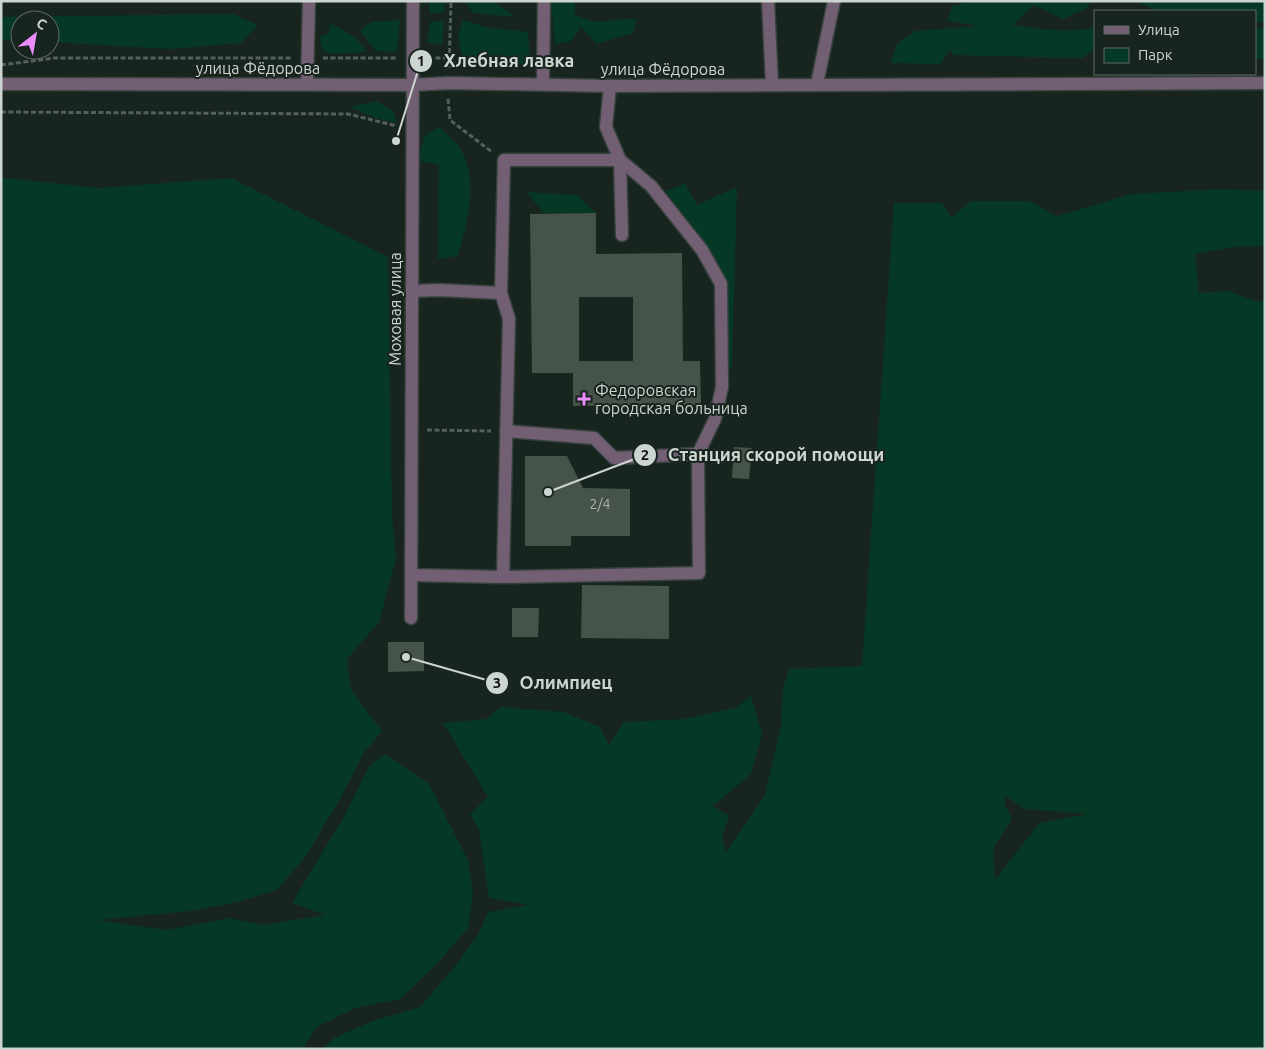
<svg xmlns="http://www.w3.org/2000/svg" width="1266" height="1050" viewBox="0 0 1266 1050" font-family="Ubuntu,sans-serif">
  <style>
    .green { fill: #063925; fill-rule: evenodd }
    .building { fill: #45534b; fill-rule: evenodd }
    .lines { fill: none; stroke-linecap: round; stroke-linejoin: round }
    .minor-casing { stroke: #35413b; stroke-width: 15 }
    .path { stroke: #54605a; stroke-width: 3; stroke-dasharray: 5 2.5; stroke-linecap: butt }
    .minor { stroke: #725f74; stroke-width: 12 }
    .poi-dot { fill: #ec8cfa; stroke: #18251e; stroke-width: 2 }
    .labels { text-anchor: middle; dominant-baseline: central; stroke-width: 4; stroke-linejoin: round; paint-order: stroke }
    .number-label { font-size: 14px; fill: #abb4b0 }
    .street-label { font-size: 16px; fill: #cdd5d1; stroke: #18251e }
    .poi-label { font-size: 16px; fill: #cdd5d1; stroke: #18251e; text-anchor: start }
    .leader { fill: none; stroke: #cdd5d1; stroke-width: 2 }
    .callout-dot { fill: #cdd5d1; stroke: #18251e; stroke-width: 2 }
    .mark-label { font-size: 15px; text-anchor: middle; font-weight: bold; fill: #111 }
    .callout-label { font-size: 18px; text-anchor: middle; font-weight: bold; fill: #cdd5d1; stroke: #18251e; stroke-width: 4; stroke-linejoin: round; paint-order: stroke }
  </style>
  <rect width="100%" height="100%" fill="#18251e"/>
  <g class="green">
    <path d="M 429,1 L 444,1 L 444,12 L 430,14 Z"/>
    <path d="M 465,1 L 496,3 L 516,17 L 473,13 Z"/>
    <path d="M 551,1 L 575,1 L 575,15 L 595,22 L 637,18 L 633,33 L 596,44 L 581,27 L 571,41 L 555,44 Z"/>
    <path d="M 973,1 L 1092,1 L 1085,9 L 1063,19 L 1034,5 L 1013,25 C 1035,29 1073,33 1095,27 L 1095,49 L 1082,58 L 953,55 L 951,49 L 940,64 L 891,63 L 897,44 L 915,31 L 980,26 L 948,21 L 952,6 Z"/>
    <path d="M 1134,1 L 1265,1 L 1265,23 L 1255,22 L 1255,11 L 1159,11 Z"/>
    <path d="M 233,14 L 258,25 L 241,43 L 170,49 L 50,42 L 50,20 L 20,20 L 20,41 L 1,40 L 1,17 Z"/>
    <path d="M 400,20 L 397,52 L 376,51 L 360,30 L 372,22 Z"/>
    <path d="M 463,20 L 485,27 L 528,32 L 530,64 L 464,66 L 458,37 Z"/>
    <path d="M 431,21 L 444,21 L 442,45 L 427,42 Z"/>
    <path d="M 330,23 L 356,38 L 367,52 L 332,54 L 322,50 L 319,37 L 329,33 Z"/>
    <path d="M 1265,27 L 1265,59 L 1255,59 L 1255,29 Z"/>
    <path d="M 376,101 L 393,111 L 397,123 L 375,118 L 351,107 Z"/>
    <path d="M 440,127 C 447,134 456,142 461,150 C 479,181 467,224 458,256 L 438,259 L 439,165 L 417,160 L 426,134 Z"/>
    <path d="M 5,178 L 100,188 L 231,178 L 388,257 L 392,517 L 396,558 L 379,622 L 347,659 L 351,690 L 382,731 L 364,753 L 340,799 L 306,856 L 277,890 L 237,902 L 191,911 L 97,920 L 166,930 L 230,918 L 263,925 L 325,915 L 292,903 L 345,815 L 369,766 L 385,754 L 429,784 L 468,860 L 473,894 L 468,928 L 436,965 L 400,999 L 355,1008 L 317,1027 L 302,1049 L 1,1049 L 1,179 Z"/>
    <path d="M 685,183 L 697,205 L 737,187 L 732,370 L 715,355 L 717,272 L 666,191 Z"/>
    <path d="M 1221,189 L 1265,191 L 1265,246 L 1233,247 L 1195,254 L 1199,293 L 1228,291 L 1259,302 L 1265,298 L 1265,1049 L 323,1049 L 334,1038 L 375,1020 L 420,1007 L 456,965 L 478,935 L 488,912 L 529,905 L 489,898 L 479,830 L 470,814 L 488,797 L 443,723 L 487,719 L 500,707 L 564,712 L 600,727 L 609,745 L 624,722 L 685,719 L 735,708 L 751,696 L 762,734 L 751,774 L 713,806 L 729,816 L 722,837 L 726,852 L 765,795 L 781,725 L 783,688 L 789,669 L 862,666 L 894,203 L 942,203 L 951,218 L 971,201 L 1029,201 L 1057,216 L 1132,194 ZM 1004,795 L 1025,809 L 1088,814 L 1039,823 L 995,880 L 993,848 L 1012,819 L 1005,805 Z"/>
    <path d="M 527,192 L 577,195 L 596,213 L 543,213 Z"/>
  </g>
  <g class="building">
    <path d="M 596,213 L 596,254 L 682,253 L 683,361 L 700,361 L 701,405 L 573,406 L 573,373 L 532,373 L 530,214 ZM 579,297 L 633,297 L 633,361 L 579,361 Z"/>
    <path d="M 734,447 L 752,448 L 749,479 L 732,478 Z"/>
    <path d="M 525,456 L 567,456 L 583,488 L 630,489 L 630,536 L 571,536 L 571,546 L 525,546 Z"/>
    <path d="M 582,585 L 669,586 L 669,639 L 581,638 Z"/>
    <path d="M 512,608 L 539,608 L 538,637 L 512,637 Z"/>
    <path d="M 388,642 L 424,642 L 424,671 L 388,672 Z"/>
  </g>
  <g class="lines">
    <g class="minor-casing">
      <g id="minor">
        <path d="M 768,1 L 772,84"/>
        <path d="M 1,84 L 412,85 L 449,83 L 610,86 L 1265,83"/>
        <path d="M 307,84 L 309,1"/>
        <path d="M 543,84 L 544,1"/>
        <path d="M 817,84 L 834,1"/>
        <path d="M 610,86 L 606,127 L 620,160 L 622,235"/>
        <path d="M 412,291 L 438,290 L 501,293"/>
        <path d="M 506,431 L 594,438 L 614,458 L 698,454"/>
        <path d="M 411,575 L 503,577 L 699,573 L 698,454 L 715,419 L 722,387 L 721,284 L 702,250 L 651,186 L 620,160 L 504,160 L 501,293 L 509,319 L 503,577"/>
        <path d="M 411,618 L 413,1"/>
      </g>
    </g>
    <g class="path">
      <path d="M 323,58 L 396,58"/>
      <path d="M 428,58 L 450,58"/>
      <path d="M 1,65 L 55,58 L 291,58"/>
      <path d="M 449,68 L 451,1"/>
      <path d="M 448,99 L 450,120 L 492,152"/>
      <path d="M 1,112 L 348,114 L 397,126"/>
      <path d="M 427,430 L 491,431"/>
    </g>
    <use href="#minor" class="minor"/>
  </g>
  <path class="poi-dot" d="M581.5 391.5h5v5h5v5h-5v5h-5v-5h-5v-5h5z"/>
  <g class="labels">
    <g class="number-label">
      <text x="600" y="504">2/4</text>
    </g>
    <g class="street-label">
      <text x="258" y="68">улица Фёдорова</text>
      <text x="663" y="69">улица Фёдорова</text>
      <text transform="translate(395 309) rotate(-90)">Моховая улица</text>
    </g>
    <g class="poi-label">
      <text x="595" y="390">Федоровская<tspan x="595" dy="18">городская больница</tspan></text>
    </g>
  </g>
  <path class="leader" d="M396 141L421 61M548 492L645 455M406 657L497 683"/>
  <g class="callout-dot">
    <circle cx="396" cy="141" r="5"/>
    <circle cx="548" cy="492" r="5"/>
    <circle cx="406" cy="657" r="5"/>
    <circle cx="421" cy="61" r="12"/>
    <circle cx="645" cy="455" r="12"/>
    <circle cx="497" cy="683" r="12"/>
  </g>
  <g class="mark-label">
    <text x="421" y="66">1</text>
    <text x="645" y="460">2</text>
    <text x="497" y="688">3</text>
  </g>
  <g class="callout-label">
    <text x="509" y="67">Хлебная лавка</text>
    <text x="776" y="461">Станция скорой помощи</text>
    <text x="566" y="689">Олимпиец</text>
  </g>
  <rect width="1266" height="1050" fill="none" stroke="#cdd5d1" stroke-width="5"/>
  <rect x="1094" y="10" width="162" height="65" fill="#18251e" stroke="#606b66"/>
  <rect x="1104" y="26" width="25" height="8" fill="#725f74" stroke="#606b66"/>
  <text x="1138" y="35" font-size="15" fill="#cdd5d1">Улица</text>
  <rect x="1104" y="48" width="25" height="15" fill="#063925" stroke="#606b66"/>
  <text x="1138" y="60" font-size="15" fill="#cdd5d1">Парк</text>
  <g transform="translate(35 35) rotate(31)"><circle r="24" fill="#18251e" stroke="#606b66"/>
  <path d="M0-4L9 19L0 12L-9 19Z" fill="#ec8cfa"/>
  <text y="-8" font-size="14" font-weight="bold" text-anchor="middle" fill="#cdd5d1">С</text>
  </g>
</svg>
